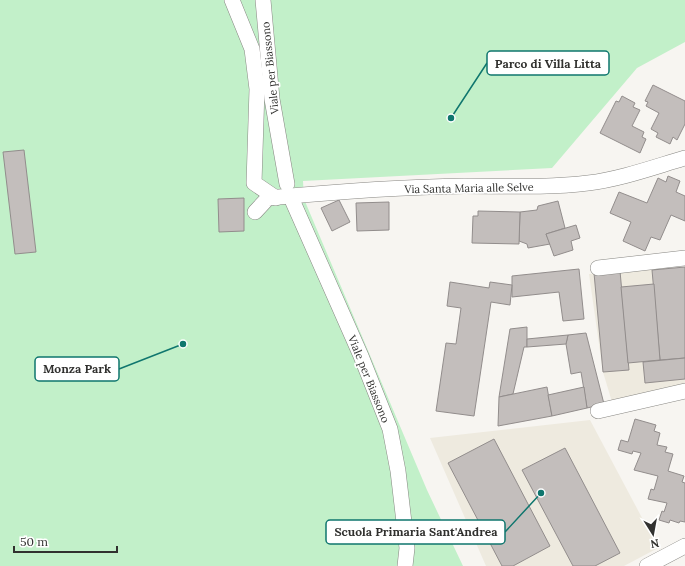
<svg xmlns="http://www.w3.org/2000/svg" width="685" height="566" viewBox="0 0 685 566" font-family="Lora,serif">
  <style>
    .built { fill: #eeeadf }
    .green { fill: #c2f0c9 }
    .building { fill: #c3bebc; stroke: #928d8c }
    .lines { fill: none; stroke-linecap: round; stroke-linejoin: round }
    .minor-casing { stroke: #888783; stroke-width: 16 }
    .minor { stroke: #fff; stroke-width: 15 }
    .labels { text-anchor: middle; dominant-baseline: central; stroke-width: 3.5; stroke-linejoin: round; paint-order: stroke }
    .street-label { font-size: 11px; fill: #31312f; stroke: #fff }
    .leader { fill: none; stroke: #0f766e; stroke-width: 1.5 }
    .callout-dot { fill: #0f766e; stroke: #fff; stroke-width: 1.5 }
    .callout { fill: #fff; stroke: #0f766e; stroke-width: 1.5 }
    .callout-label { font-size: 12px; text-anchor: middle; font-weight: bold; fill: #31312f }
  </style>
  <rect width="100%" height="100%" fill="#f7f5f1"/>
  <g class="built">
    <path d="M 685,267 L 685,385 L 612,402 L 603,372 L 589,274 Z"/>
    <path d="M 590,420 L 658,548 L 624,566 L 486,566 L 430,438 Z"/>
  </g>
  <path class="green" d="M 0,0 L 685,0 L 685,42 L 637,68 L 552,168 L 303,181 L 304,199 L 427,490 L 463,566 L 0,566 Z"/>
  <g class="building">
    <path d="M 653,85 L 685,101 L 685,124 L 677,140 L 673,137 L 670,144 L 656,137 L 658,133 L 651,129 L 659,113 L 646,106 L 648,102 L 645,101 Z"/>
    <path d="M 622,96 L 635,103 L 633,107 L 640,110 L 632,126 L 644,132 L 642,137 L 646,139 L 640,153 L 600,133 L 616,101 L 619,102 Z"/>
    <path d="M 24,150 L 36,252 L 15,254 L 3,152 Z"/>
    <path d="M 668,176 L 680,181 L 676,192 L 685,196 L 685,221 L 671,215 L 660,240 L 651,237 L 645,251 L 623,241 L 631,222 L 610,213 L 619,192 L 647,203 L 658,178 L 666,182 Z"/>
    <path d="M 244,198 L 244,231 L 219,232 L 218,199 Z"/>
    <path d="M 339,200 L 350,222 L 332,231 L 321,208 Z"/>
    <path d="M 558,201 L 565,228 L 546,234 L 550,244 L 528,248 L 527,244 L 519,241 L 520,212 L 537,210 L 538,206 Z"/>
    <path d="M 389,202 L 389,230 L 357,231 L 356,203 Z"/>
    <path d="M 478,211 L 520,212 L 519,244 L 472,243 L 473,216 L 478,216 Z"/>
    <path d="M 576,225 L 580,238 L 571,241 L 573,250 L 554,256 L 546,234 Z"/>
    <path d="M 685,267 L 685,358 L 660,360 L 652,270 Z"/>
    <path d="M 579,269 L 584,319 L 563,321 L 559,292 L 512,297 L 512,276 Z"/>
    <path d="M 620,271 L 629,370 L 603,372 L 594,273 Z"/>
    <path d="M 450,282 L 489,288 L 490,282 L 512,285 L 510,305 L 491,302 L 474,416 L 436,411 L 446,343 L 456,344 L 461,308 L 447,306 Z"/>
    <path d="M 654,284 L 660,360 L 628,363 L 621,287 Z"/>
    <path d="M 527,327 L 527,347 L 524,347 L 513,394 L 499,397 L 510,329 Z"/>
    <path d="M 586,333 L 604,404 L 587,408 L 581,372 L 571,374 L 566,344 L 568,335 Z"/>
    <path d="M 568,335 L 566,344 L 527,347 L 527,339 Z"/>
    <path d="M 685,358 L 685,379 L 645,383 L 643,362 Z"/>
    <path d="M 547,387 L 552,416 L 498,426 L 499,397 Z"/>
    <path d="M 584,387 L 587,408 L 552,416 L 548,395 Z"/>
    <path d="M 635,419 L 656,425 L 654,431 L 660,433 L 657,445 L 667,447 L 665,452 L 673,454 L 668,471 L 684,476 L 682,482 L 685,483 L 685,522 L 680,521 L 679,523 L 670,520 L 669,523 L 659,520 L 662,511 L 664,512 L 667,503 L 648,499 L 651,489 L 654,490 L 658,476 L 634,470 L 641,453 L 633,451 L 632,454 L 618,450 L 621,440 L 628,442 Z"/>
    <path d="M 494,439 L 550,546 L 513,566 L 502,566 L 448,463 Z"/>
    <path d="M 565,448 L 620,553 L 595,566 L 573,566 L 522,470 Z"/>
  </g>
  <g class="lines">
    <g class="minor-casing">
      <g id="minor">
        <path d="M 232,0 L 252,49 L 257,89 L 254,183 L 276,198"/>
        <path d="M 263,0 L 272,99 L 287,184"/>
        <path d="M 293,202 L 361,356 L 390,429 L 398,471 L 407,548 L 405,566"/>
        <path d="M 255,212 L 268,198 C 333,192 399,187 464,186 C 506,186 547,188 588,183 C 621,179 654,167 685,158"/>
        <path d="M 598,268 L 685,258"/>
        <path d="M 598,411 L 685,391"/>
        <path d="M 647,566 L 685,546"/>
      </g>
    </g>
    <use href="#minor" class="minor"/>
  </g>
  <g class="labels">
    <g class="street-label">
      <text transform="translate(270 68) rotate(-96)">Viale per Biassono</text>
      <text transform="translate(469 188) rotate(-1)">Via Santa Maria alle Selve</text>
      <text transform="translate(369 379) rotate(68)">Viale per Biassono</text>
    </g>
  </g>
  <path class="leader" d="M451 118L487 63M183 344L119 369M541 493L505 532"/>
  <g class="callout-dot">
    <circle cx="451" cy="118" r="4"/>
    <circle cx="183" cy="344" r="4"/>
    <circle cx="541" cy="493" r="4"/>
  </g>
  <g class="callout">
    <rect x="487" y="51" width="122" height="24" rx="4"/>
    <rect x="35" y="357" width="84" height="24" rx="4"/>
    <rect x="326" y="520" width="179" height="24" rx="4"/>
  </g>
  <g class="callout-label">
    <text x="548" y="68">Parco di Villa Litta</text>
    <text x="77" y="373">Monza Park</text>
    <text x="416" y="536">Scuola Primaria Sant'Andrea</text>
  </g>
  <g transform="translate(653 534) rotate(169)" stroke="#ffffff" stroke-width="3" paint-order="stroke">
  <path d="M0-3L7 15L0 10L-7 15Z" fill="#31312f"/>
  <text y="-6" font-size="11" font-weight="bold" text-anchor="middle" fill="#31312f">N</text>
  </g>
  <path d="M14 546v6h103v-6" fill="none" stroke="#31312f" stroke-width="2"/>
  <text x="20" y="546" font-size="12" fill="#31312f" stroke="#ffffff" stroke-width="3" paint-order="stroke">50 m</text>
</svg>
